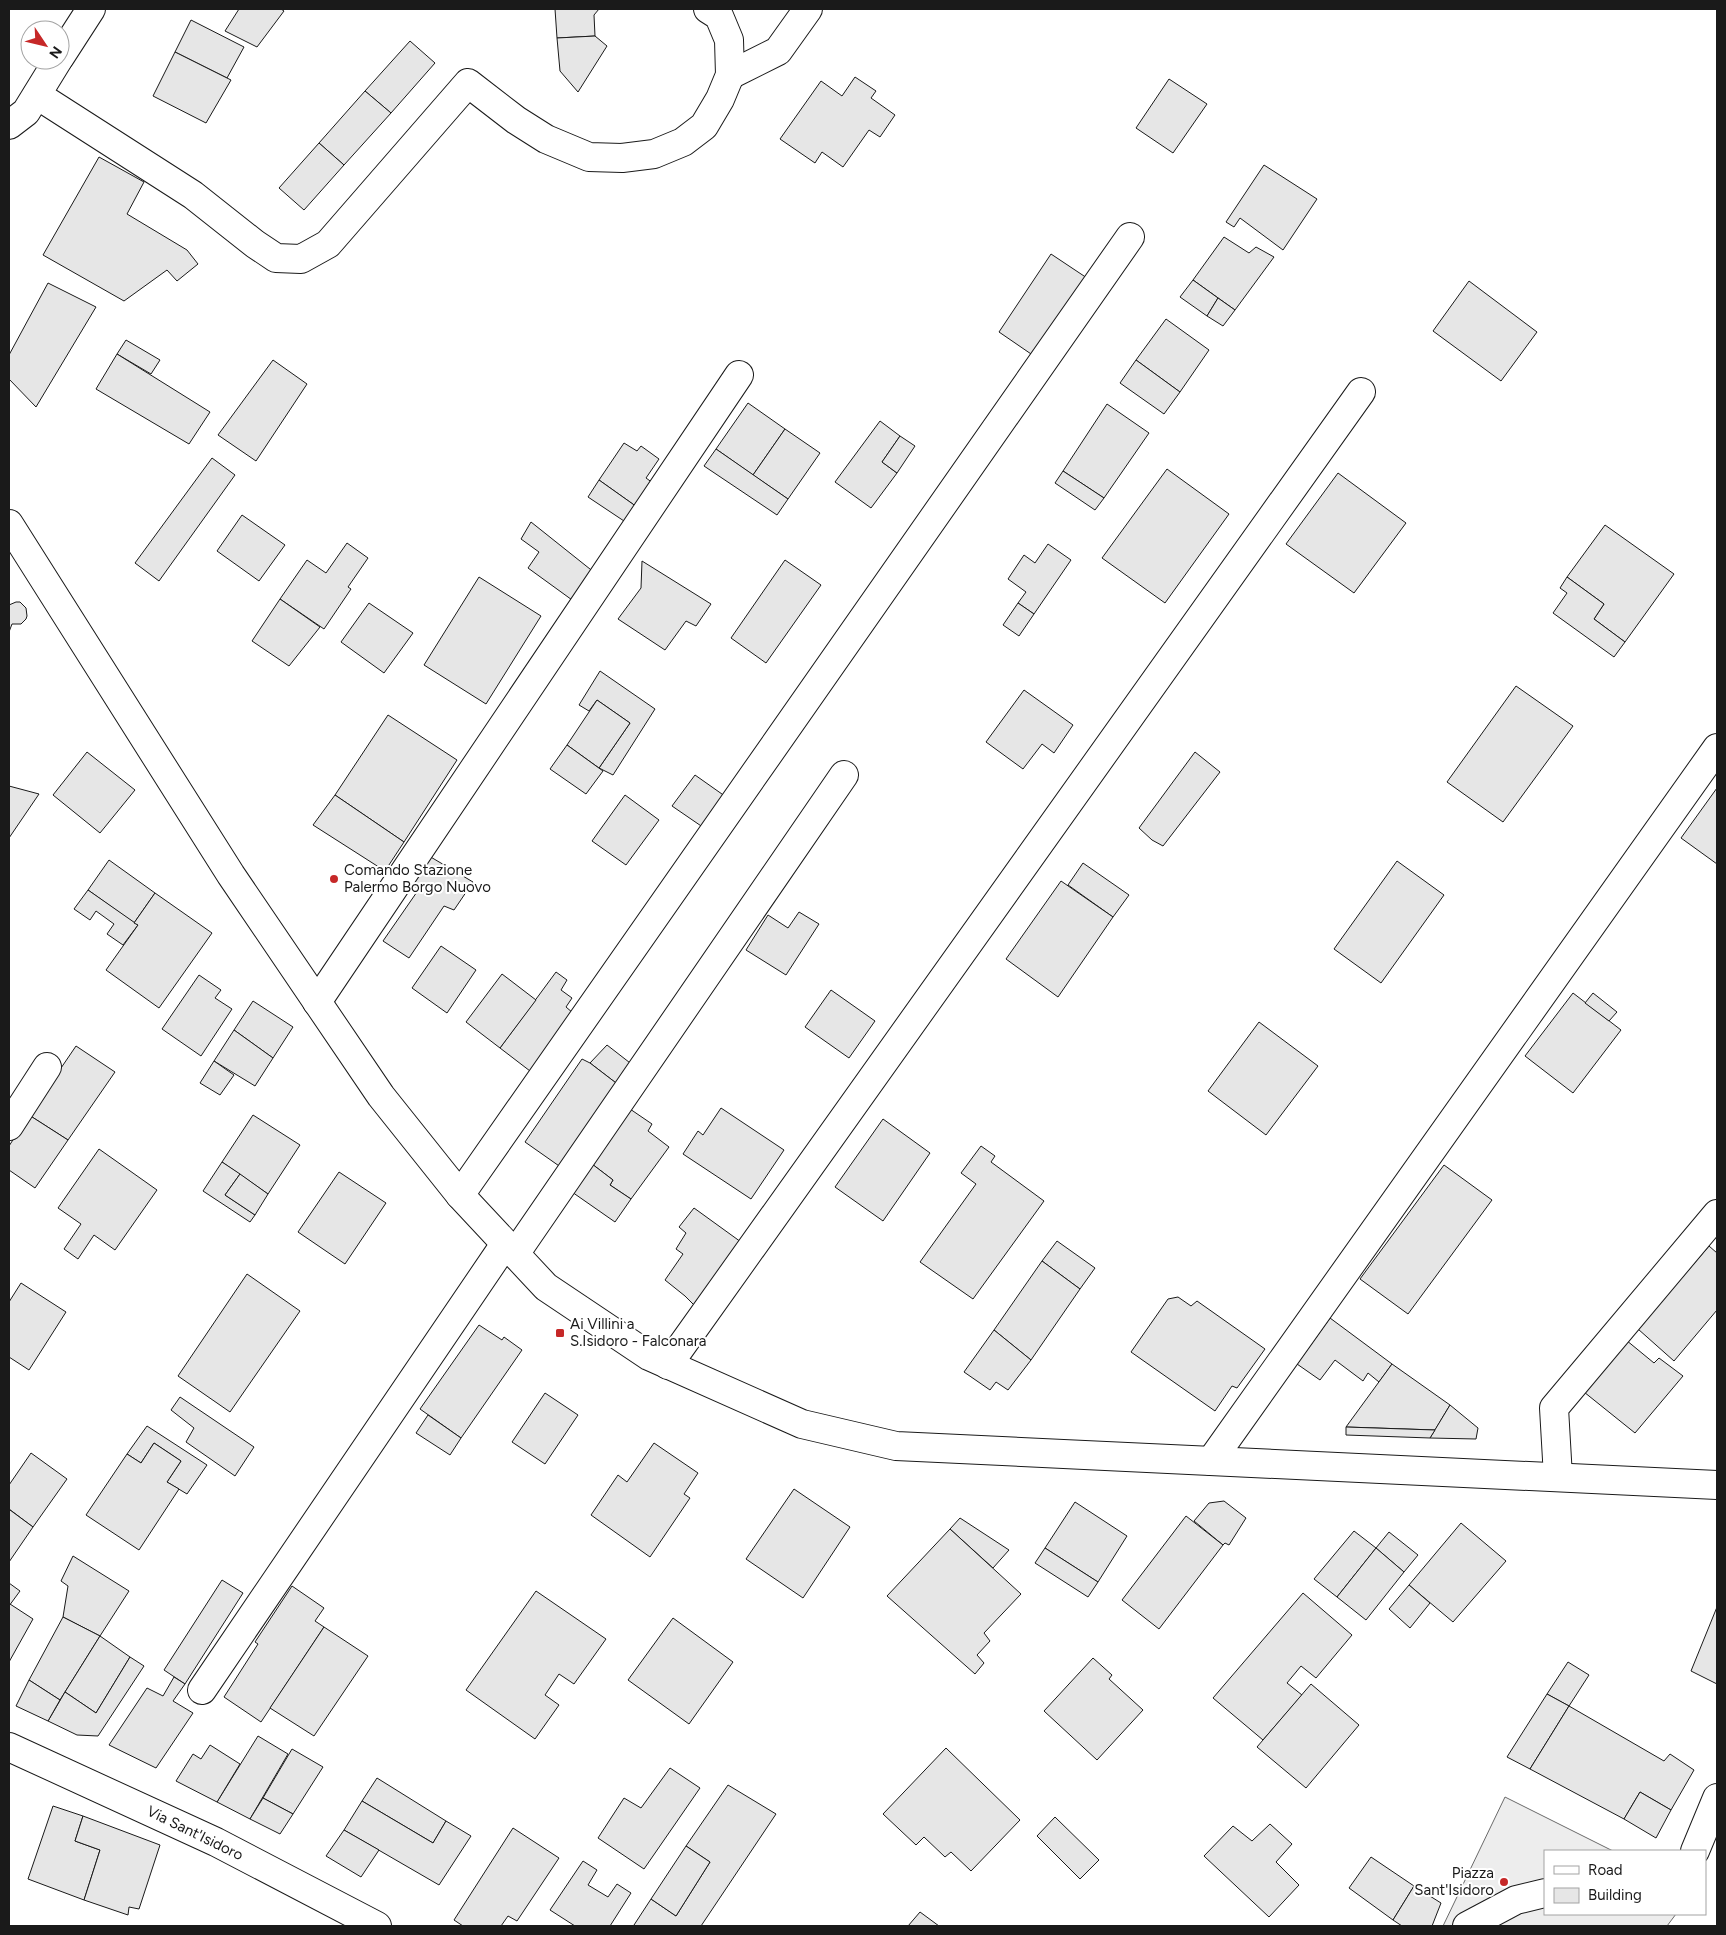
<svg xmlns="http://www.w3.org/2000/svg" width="1726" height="1935" viewBox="0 0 1726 1935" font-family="Figtree,sans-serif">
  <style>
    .parking { fill: #ededed; stroke: #6a6a6a }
    .building { fill: #e6e6e6; stroke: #1a1a1a }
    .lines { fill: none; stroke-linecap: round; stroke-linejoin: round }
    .minor-casing { stroke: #1a1a1a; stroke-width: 30 }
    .minor { stroke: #fff; stroke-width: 28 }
    .poi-dot { fill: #c62828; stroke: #fff; stroke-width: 2 }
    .labels { text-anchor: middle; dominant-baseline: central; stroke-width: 4; stroke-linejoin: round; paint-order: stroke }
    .poi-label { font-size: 15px; fill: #1a1a1a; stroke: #fff; text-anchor: start }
    .street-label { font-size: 15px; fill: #1a1a1a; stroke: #fff }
  </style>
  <rect width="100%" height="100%" fill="#fff"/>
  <path class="parking" d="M 1505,1797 L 1613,1851 L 1545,1851 L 1545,1914 L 1676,1914 L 1667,1926 L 1443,1926 Z"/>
  <g class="building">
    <path d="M 239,9 L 281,9 L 284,11 L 257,47 L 225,31 Z"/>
    <path d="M 555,9 L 599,9 L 594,15 L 595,36 L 557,38 Z"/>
    <path d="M 191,20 L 244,47 L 227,78 L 175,52 Z"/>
    <path d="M 595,36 L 607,46 L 578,92 L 560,71 L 557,38 Z"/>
    <path d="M 410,41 L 435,63 L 391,113 L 365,91 Z"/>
    <path d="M 175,52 L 231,80 L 206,123 L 153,96 Z"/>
    <path d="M 855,77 L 876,91 L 871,98 L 895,115 L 880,137 L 869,130 L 843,167 L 822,152 L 815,163 L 780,139 L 821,81 L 842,96 Z"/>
    <path d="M 1169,79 L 1207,104 L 1173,153 L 1136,128 Z"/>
    <path d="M 365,91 L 391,113 L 344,165 L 319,143 Z"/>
    <path d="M 319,143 L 344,165 L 304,210 L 279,188 Z"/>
    <path d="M 99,157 L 144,182 L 127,214 L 187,250 L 198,264 L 177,281 L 167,270 L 124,301 L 43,255 Z"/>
    <path d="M 1264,165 L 1317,199 L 1283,250 L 1240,218 L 1234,227 L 1226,222 Z"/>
    <path d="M 1224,237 L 1249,253 L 1256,247 L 1274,257 L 1235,310 L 1193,280 Z"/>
    <path d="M 1051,254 L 1087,278 L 1034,356 L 999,332 Z"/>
    <path d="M 1193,280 L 1218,298 L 1207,316 L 1180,297 Z"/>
    <path d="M 1469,281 L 1537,332 L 1501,381 L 1433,331 Z"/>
    <path d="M 48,283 L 96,307 L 36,407 L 9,379 L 9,355 Z"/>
    <path d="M 1218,298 L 1235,310 L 1223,326 L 1207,316 Z"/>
    <path d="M 1166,319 L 1209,350 L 1180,392 L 1136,360 Z"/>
    <path d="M 126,340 L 160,360 L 151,374 L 117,354 Z"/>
    <path d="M 117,354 L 210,412 L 189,444 L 96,389 Z"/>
    <path d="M 273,360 L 307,384 L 256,461 L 218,435 Z"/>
    <path d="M 1136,360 L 1180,392 L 1164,414 L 1120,383 Z"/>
    <path d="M 748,403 L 785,429 L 753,475 L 716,449 Z"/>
    <path d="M 1107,404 L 1149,433 L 1104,498 L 1063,471 Z"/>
    <path d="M 880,421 L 900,436 L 882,462 L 897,473 L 871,508 L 835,482 Z"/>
    <path d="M 785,429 L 820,453 L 788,499 L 753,475 Z"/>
    <path d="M 900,436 L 915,446 L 897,473 L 882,462 Z"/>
    <path d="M 624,443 L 637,451 L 641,446 L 659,459 L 646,478 L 653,483 L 637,507 L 599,480 Z"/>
    <path d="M 716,449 L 788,499 L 777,515 L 704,466 Z"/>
    <path d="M 212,458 L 235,475 L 159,581 L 135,563 Z"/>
    <path d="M 1167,469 L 1229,514 L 1165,603 L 1102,558 Z"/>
    <path d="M 1063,471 L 1104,498 L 1095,510 L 1055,483 Z"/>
    <path d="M 1338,473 L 1406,523 L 1354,593 L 1286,544 Z"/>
    <path d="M 599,480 L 637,507 L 627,523 L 588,497 Z"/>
    <path d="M 242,515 L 285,545 L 259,581 L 217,551 Z"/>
    <path d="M 531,522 L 600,577 L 579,605 L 528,568 L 539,552 L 521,539 Z"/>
    <path d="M 1605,525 L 1674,574 L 1625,642 L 1594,619 L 1604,604 L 1567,577 Z"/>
    <path d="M 347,543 L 368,558 L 348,587 L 351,589 L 324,629 L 280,599 L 307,560 L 326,573 Z"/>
    <path d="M 1048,544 L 1071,560 L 1034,614 L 1018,603 L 1026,592 L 1008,579 L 1024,555 L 1035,563 Z"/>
    <path d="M 785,560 L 821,585 L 766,663 L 731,638 Z"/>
    <path d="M 642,561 L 711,604 L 696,626 L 686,621 L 665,650 L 618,619 L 641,588 Z"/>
    <path d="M 479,577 L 541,616 L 486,704 L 424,665 Z"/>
    <path d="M 1567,577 L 1604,604 L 1594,619 L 1625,642 L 1614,657 L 1553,613 L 1567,593 L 1560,588 Z"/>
    <path d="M 280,599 L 320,627 L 289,666 L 252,641 Z"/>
    <path d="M 16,602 L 20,602 L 26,608 L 27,616 L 26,619 L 21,624 L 12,624 L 9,632 L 9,605 Z"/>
    <path d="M 369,603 L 413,633 L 384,673 L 341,642 Z"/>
    <path d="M 1018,603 L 1034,614 L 1019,636 L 1003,625 Z"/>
    <path d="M 600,671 L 655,709 L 613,775 L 599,768 L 630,723 L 597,700 L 589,711 L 579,705 Z"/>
    <path d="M 1516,686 L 1573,726 L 1503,822 L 1447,782 Z"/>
    <path d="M 1024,690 L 1073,725 L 1054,753 L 1042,744 L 1023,769 L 986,742 Z"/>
    <path d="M 597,700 L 630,723 L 599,768 L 567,745 Z"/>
    <path d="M 388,715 L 457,760 L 404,842 L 335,795 Z"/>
    <path d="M 567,745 L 603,771 L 586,794 L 550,769 Z"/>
    <path d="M 87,752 L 135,790 L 100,833 L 53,795 Z"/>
    <path d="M 1195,752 L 1220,772 L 1163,846 L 1152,840 L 1139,828 Z"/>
    <path d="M 695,775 L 729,799 L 707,830 L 672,806 Z"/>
    <path d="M 9,786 L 39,794 L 9,838 Z"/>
    <path d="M 1717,788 L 1717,864 L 1681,838 Z"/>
    <path d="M 335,795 L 404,842 L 385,871 L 313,825 Z"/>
    <path d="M 625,795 L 659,820 L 626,865 L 592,841 Z"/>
    <path d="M 429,856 L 473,882 L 454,910 L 444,906 L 409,958 L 383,941 L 419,889 L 411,884 Z"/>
    <path d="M 109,860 L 155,893 L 134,923 L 88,890 Z"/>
    <path d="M 1397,861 L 1444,895 L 1381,983 L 1334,949 Z"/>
    <path d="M 1083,863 L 1129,895 L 1113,917 L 1068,885 Z"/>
    <path d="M 1061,881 L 1113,917 L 1058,997 L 1006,959 Z"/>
    <path d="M 88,890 L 138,925 L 123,945 L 107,934 L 114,924 L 96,911 L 90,920 L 74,909 Z"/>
    <path d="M 155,893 L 212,933 L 159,1008 L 106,970 L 138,925 L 134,923 Z"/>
    <path d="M 799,912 L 819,924 L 786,975 L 746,950 L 768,915 L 788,928 Z"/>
    <path d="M 441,946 L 476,970 L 447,1013 L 412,988 Z"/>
    <path d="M 556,972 L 567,980 L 561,990 L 572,998 L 566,1007 L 573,1013 L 530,1071 L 500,1048 Z"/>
    <path d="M 502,974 L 536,1000 L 500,1048 L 466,1022 Z"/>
    <path d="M 199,975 L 221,990 L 215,998 L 232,1009 L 201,1056 L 162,1029 Z"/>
    <path d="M 831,990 L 875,1021 L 849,1058 L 805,1027 Z"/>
    <path d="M 1573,993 L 1621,1030 L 1573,1093 L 1525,1056 Z"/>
    <path d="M 1593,993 L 1617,1012 L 1609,1021 L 1585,1003 Z"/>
    <path d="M 253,1001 L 293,1027 L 273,1058 L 234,1030 Z"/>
    <path d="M 1259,1022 L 1318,1066 L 1266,1135 L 1208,1091 Z"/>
    <path d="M 234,1030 L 273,1058 L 255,1086 L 214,1061 Z"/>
    <path d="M 607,1045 L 634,1066 L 620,1086 L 590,1063 Z"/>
    <path d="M 76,1046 L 115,1072 L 68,1140 L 29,1115 Z"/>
    <path d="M 582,1059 L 590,1063 L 620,1086 L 562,1168 L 525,1142 Z"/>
    <path d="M 214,1061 L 234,1075 L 220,1095 L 200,1083 Z"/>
    <path d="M 721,1108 L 784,1150 L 751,1199 L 683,1154 L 698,1131 L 703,1135 Z"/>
    <path d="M 630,1109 L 652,1124 L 648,1131 L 669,1147 L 631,1199 L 610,1185 L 613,1180 L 592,1164 Z"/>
    <path d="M 29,1115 L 68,1140 L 35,1188 L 9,1170 L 9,1146 Z"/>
    <path d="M 253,1115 L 300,1145 L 268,1194 L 222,1162 Z"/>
    <path d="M 883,1119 L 930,1153 L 883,1221 L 835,1187 Z"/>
    <path d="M 981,1146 L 995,1156 L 991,1162 L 1044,1201 L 973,1299 L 920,1262 L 976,1184 L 961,1173 Z"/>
    <path d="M 99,1149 L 157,1190 L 115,1250 L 94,1235 L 78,1259 L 64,1249 L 81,1224 L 58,1208 Z"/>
    <path d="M 222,1162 L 240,1174 L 225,1195 L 255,1215 L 250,1222 L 203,1191 Z"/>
    <path d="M 592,1164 L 613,1180 L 610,1185 L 631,1199 L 615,1222 L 572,1192 Z"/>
    <path d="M 1444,1165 L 1492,1200 L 1408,1314 L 1360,1279 Z"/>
    <path d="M 339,1172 L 386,1203 L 345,1264 L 298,1232 Z"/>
    <path d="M 240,1174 L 268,1194 L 255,1215 L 225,1195 Z"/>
    <path d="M 694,1208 L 741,1242 L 697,1308 L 685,1296 L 665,1280 L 683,1254 L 676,1249 L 686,1233 L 679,1227 Z"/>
    <path d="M 1057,1241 L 1095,1268 L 1080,1289 L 1042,1261 Z"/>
    <path d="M 1709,1246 L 1717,1253 L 1717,1310 L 1674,1361 L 1638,1329 Z"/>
    <path d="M 1042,1261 L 1080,1289 L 1031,1360 L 994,1330 Z"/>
    <path d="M 247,1274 L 300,1311 L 230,1412 L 178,1376 Z"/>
    <path d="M 21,1283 L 66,1312 L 29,1370 L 9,1357 L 9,1302 Z"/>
    <path d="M 1178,1297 L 1191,1306 L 1197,1301 L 1265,1349 L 1237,1388 L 1232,1386 L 1215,1411 L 1131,1352 L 1168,1299 Z"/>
    <path d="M 1330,1318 L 1392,1364 L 1379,1382 L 1368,1373 L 1363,1381 L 1335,1360 L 1320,1380 L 1297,1364 Z"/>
    <path d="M 479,1325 L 502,1340 L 504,1337 L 522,1350 L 461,1438 L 420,1409 Z"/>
    <path d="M 994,1330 L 1031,1360 L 1008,1390 L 996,1382 L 990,1390 L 964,1372 Z"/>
    <path d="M 1626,1340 L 1654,1363 L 1659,1358 L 1683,1376 L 1635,1433 L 1584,1392 Z"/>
    <path d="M 1392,1364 L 1450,1405 L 1435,1430 L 1346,1427 Z"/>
    <path d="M 545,1393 L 578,1415 L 545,1464 L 512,1442 Z"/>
    <path d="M 180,1397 L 254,1447 L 235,1476 L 186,1442 L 194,1428 L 171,1410 Z"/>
    <path d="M 1450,1405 L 1478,1428 L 1476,1439 L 1430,1438 Z"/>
    <path d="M 428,1415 L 461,1438 L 450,1455 L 416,1433 Z"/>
    <path d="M 147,1426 L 207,1465 L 187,1494 L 167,1482 L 181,1461 L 154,1443 L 141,1463 L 127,1454 Z"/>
    <path d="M 1346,1427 L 1435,1430 L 1430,1438 L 1346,1435 Z"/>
    <path d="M 154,1443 L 181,1461 L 167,1482 L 179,1489 L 139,1550 L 86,1515 L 127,1454 L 141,1463 Z"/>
    <path d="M 654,1443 L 698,1473 L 684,1494 L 690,1498 L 650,1557 L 591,1515 L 618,1475 L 627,1482 Z"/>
    <path d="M 31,1453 L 67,1479 L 33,1527 L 9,1509 L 9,1485 Z"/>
    <path d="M 794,1489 L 850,1527 L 803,1598 L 746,1559 Z"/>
    <path d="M 1224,1501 L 1246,1518 L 1229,1545 L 1225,1543 L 1223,1545 L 1194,1521 L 1209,1503 Z"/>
    <path d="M 1075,1502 L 1127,1536 L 1098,1582 L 1045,1548 Z"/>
    <path d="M 10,1510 L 33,1527 L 9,1562 L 9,1513 Z"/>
    <path d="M 1186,1516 L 1223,1545 L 1159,1629 L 1122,1600 Z"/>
    <path d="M 960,1518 L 1009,1550 L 993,1568 L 950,1529 Z"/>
    <path d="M 1461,1523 L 1506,1561 L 1453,1622 L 1409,1585 Z"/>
    <path d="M 950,1529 L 1021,1594 L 984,1633 L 990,1641 L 977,1655 L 984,1663 L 975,1674 L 887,1596 Z"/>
    <path d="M 1354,1531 L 1376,1548 L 1337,1597 L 1314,1579 Z"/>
    <path d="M 1389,1532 L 1418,1555 L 1404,1572 L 1376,1548 Z"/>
    <path d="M 1045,1548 L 1098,1582 L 1088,1597 L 1035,1563 Z"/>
    <path d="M 1376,1548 L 1404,1572 L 1366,1620 L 1337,1597 Z"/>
    <path d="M 73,1556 L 129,1591 L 100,1636 L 63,1617 L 68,1586 L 61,1581 Z"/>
    <path d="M 222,1580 L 243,1593 L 185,1684 L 164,1670 Z"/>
    <path d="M 9,1583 L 20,1591 L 9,1606 Z"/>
    <path d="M 1409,1585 L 1430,1603 L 1410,1628 L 1389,1609 Z"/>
    <path d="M 292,1586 L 324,1608 L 315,1621 L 324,1627 L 261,1722 L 224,1697 L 258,1644 L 255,1642 Z"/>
    <path d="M 536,1591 L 606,1639 L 574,1684 L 559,1674 L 545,1695 L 559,1705 L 535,1739 L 466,1690 Z"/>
    <path d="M 1303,1593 L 1352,1635 L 1316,1678 L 1301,1666 L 1287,1683 L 1302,1695 L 1263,1740 L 1213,1698 Z"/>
    <path d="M 10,1604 L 33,1619 L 9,1662 L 9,1606 Z"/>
    <path d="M 1717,1607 L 1717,1684 L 1691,1671 Z"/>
    <path d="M 63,1617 L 100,1636 L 60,1700 L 29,1680 Z"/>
    <path d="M 673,1618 L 733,1662 L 689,1724 L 628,1680 Z"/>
    <path d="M 324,1627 L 368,1656 L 314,1736 L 270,1708 Z"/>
    <path d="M 100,1636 L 130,1657 L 96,1713 L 65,1692 Z"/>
    <path d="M 130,1657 L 144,1666 L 98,1736 L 77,1735 L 48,1721 L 65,1692 L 96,1713 Z"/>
    <path d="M 1093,1658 L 1112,1675 L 1109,1679 L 1143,1710 L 1097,1760 L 1044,1711 Z"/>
    <path d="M 1568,1662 L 1589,1675 L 1569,1706 L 1547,1694 Z"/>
    <path d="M 174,1677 L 185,1684 L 173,1701 L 193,1713 L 156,1768 L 109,1745 L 147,1688 L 163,1696 Z"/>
    <path d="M 29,1680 L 60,1700 L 48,1721 L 16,1706 Z"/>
    <path d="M 1311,1684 L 1359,1725 L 1306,1788 L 1257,1747 Z"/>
    <path d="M 1547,1694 L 1569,1706 L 1530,1769 L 1507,1757 Z"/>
    <path d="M 1569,1706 L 1664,1761 L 1670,1754 L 1694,1770 L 1671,1810 L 1640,1792 L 1624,1819 L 1530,1769 Z"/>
    <path d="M 258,1736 L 288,1754 L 250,1819 L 217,1802 Z"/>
    <path d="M 210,1745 L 240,1764 L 217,1802 L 176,1781 L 193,1754 L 201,1759 Z"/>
    <path d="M 946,1748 L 1020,1820 L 971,1871 L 951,1852 L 945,1857 L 924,1837 L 916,1845 L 883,1814 Z"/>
    <path d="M 292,1749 L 323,1767 L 293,1814 L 263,1798 Z"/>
    <path d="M 670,1768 L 700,1788 L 644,1869 L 598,1838 L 624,1798 L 641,1808 Z"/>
    <path d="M 377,1778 L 446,1821 L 433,1843 L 362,1801 Z"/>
    <path d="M 728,1785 L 776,1814 L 701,1926 L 637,1926 L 634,1925 L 651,1899 L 676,1916 L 710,1862 L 686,1846 Z"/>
    <path d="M 1640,1792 L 1671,1810 L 1656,1838 L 1624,1819 Z"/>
    <path d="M 263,1798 L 293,1814 L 280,1834 L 250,1819 Z"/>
    <path d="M 362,1801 L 433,1843 L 446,1821 L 471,1836 L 439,1885 L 344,1830 Z"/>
    <path d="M 53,1806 L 83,1816 L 75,1841 L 100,1850 L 84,1900 L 28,1879 Z"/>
    <path d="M 83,1816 L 160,1845 L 139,1909 L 129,1907 L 128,1915 L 84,1900 L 100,1850 L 75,1841 Z"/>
    <path d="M 1055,1817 L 1099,1860 L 1080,1879 L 1037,1836 Z"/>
    <path d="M 1270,1824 L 1292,1844 L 1276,1862 L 1299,1885 L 1269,1917 L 1204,1856 L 1233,1826 L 1252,1841 Z"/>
    <path d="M 513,1828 L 559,1858 L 517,1921 L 508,1916 L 501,1926 L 463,1926 L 454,1920 Z"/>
    <path d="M 344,1830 L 379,1850 L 361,1877 L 326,1856 Z"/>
    <path d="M 686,1846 L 710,1862 L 676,1916 L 651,1899 Z"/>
    <path d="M 1371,1857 L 1414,1886 L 1393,1920 L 1349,1888 Z"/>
    <path d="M 583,1861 L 597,1870 L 588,1885 L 608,1897 L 617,1884 L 631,1893 L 610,1926 L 575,1926 L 550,1910 Z"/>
    <path d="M 1414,1886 L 1441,1903 L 1432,1926 L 1402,1926 L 1393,1920 Z"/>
    <path d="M 920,1912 L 939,1926 L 908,1926 Z"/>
  </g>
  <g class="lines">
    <g class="minor-casing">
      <g id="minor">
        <path d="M 60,57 L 91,9"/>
        <path d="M 730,75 L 778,51 L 808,9"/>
        <path d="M 37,95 L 193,195 L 255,244 L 276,258 L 301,259 L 328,244 L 468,83 L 516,120 L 546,139 L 589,157 L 622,158 L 654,154 L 683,142 L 704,126 L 720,99 L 730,75 L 729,40 L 719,16 L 708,9"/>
        <path d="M 9,125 L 26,112 L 58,60"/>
        <path d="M 9,524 L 231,875 L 381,1096 L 460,1195 L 546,1287 L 649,1356 L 802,1424 L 896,1446 L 1717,1485"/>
        <path d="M 317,1002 L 739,375"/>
        <path d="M 9,1126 L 47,1067"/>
        <path d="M 460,1195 L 1130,237"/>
        <path d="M 515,1254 L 844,775"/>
        <path d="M 668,1365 L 1361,392"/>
        <path d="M 1211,1461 L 1717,748"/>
        <path d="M 1558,1477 L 1554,1408 L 1717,1214"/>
        <path d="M 202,1690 L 505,1244"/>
        <path d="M 9,1747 L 216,1842 L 377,1926"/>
        <path d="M 1695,1851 L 1717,1798"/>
        <path d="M 1467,1926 L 1516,1900 L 1545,1893"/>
      </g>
    </g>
    <use href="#minor" class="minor"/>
  </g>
  <g class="poi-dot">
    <circle cx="334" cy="879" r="5"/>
    <rect x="555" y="1328" width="10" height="10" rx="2.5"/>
    <circle cx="1504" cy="1882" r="5"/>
  </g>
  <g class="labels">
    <g class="poi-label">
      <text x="344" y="870">Comando Stazione<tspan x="344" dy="17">Palermo Borgo Nuovo</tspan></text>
      <text x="570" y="1324">Ai Villini a<tspan x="570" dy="17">S.Isidoro - Falconara</tspan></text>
      <text x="1494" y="1873" text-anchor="end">Piazza<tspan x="1494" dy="17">Sant'Isidoro</tspan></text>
    </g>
    <g class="street-label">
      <text transform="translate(195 1833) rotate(26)">Via Sant'Isidoro</text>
    </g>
  </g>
  <rect width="1726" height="1935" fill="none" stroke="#1a1a1a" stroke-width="20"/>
  <rect x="1544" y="1850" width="162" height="65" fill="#ffffff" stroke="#a3a3a3"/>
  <rect x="1554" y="1866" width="25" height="8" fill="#ffffff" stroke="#a3a3a3"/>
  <text x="1588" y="1875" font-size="15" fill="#1a1a1a">Road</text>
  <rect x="1554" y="1888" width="25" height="15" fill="#e6e6e6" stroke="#a3a3a3"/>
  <text x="1588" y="1900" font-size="15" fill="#1a1a1a">Building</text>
  <g transform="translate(45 45) rotate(125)"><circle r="24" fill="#ffffff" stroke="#a3a3a3"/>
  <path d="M0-4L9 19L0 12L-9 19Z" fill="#c62828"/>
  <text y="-8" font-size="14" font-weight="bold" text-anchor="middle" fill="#1a1a1a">N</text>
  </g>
</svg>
